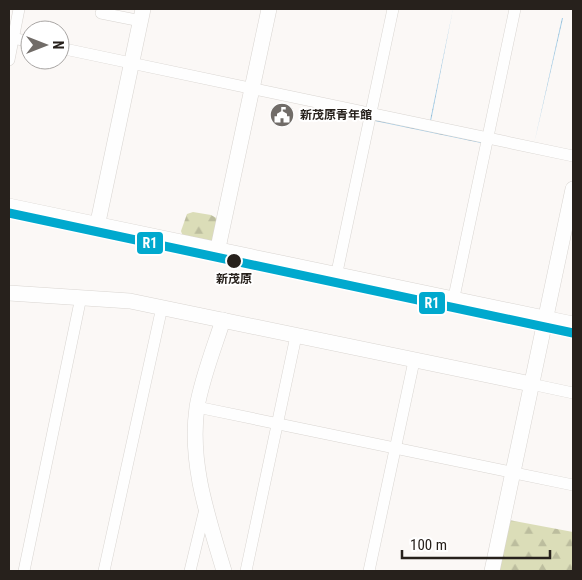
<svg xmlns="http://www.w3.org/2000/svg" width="582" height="580" viewBox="0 0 582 580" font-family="'Roboto Condensed','Noto Sans JP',sans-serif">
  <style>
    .forest { fill: url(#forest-firs) }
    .water { fill: url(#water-rules) }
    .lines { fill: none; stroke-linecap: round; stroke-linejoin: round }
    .street-casing { stroke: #d9d5d1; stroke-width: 12 }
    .secondary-casing { stroke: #d9d5d1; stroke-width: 16 }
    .street { stroke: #fefefe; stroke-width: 11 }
    .secondary { stroke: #fefefe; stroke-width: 15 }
    .rail-1-casing { stroke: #fff; stroke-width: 12 }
    .rail-1 { stroke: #00a9ce; stroke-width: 9 }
    .stop-dot { fill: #27211c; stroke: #fff; stroke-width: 2 }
    .labels { text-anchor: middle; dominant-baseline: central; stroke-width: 4; stroke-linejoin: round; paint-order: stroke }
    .poi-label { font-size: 12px; font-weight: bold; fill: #27211c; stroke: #fff; text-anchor: start }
    .stop-label { font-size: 12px; font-weight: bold; fill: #27211c; stroke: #fff }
    .line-badge { stroke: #fff; stroke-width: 2 }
    .badge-label { font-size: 14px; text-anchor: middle; font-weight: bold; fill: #fff }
  </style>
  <defs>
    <pattern id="forest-firs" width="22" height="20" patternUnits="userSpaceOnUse" patternTransform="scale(1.25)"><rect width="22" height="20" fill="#dbddb8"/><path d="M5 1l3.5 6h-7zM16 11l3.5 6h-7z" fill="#bcbd9e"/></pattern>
    <pattern id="water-rules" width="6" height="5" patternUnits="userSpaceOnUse" patternTransform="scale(1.25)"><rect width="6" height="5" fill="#a1cde9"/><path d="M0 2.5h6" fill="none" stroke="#8bb0c7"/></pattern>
  </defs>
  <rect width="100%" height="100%" fill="#fbf8f6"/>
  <g class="forest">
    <path d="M 193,212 L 211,215 L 218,219 L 214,243 L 183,237 L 181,231 L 187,214 Z"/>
    <path d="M 509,520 L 573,532 L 573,571 L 498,571 Z"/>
  </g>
  <g class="water">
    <path d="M 453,9 L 431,121 L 430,121 Z"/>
    <path d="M 562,18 L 563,18 L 534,144 Z"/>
    <path d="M 376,120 L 481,142 L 481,143 L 375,121 Z"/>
  </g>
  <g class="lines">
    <g class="street-casing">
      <g id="street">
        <path d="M 101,13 L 141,21"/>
        <path d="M 9,37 L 30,42"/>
        <path d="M 60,48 L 573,156"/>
        <path d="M 9,60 L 19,9"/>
        <path d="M 9,204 L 573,322"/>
        <path d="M 337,272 L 393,9"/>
        <path d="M 454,297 L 515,9"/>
        <path d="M 531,384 L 573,393"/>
        <path d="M 197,407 L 573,485"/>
        <path d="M 24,571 L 81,297"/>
        <path d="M 104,571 L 162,307"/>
        <path d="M 190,571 L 205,509"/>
        <path d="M 246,571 L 296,336"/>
        <path d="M 369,571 L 414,361"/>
      </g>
    </g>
    <g class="secondary-casing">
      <g id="secondary">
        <path d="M 98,222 L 143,9"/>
        <path d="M 218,248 L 269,9"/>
        <path d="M 9,293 L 130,301 L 531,384"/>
        <path d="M 223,320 C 214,348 202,378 197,407 C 189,464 208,517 224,571"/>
        <path d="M 492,571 L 573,189"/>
      </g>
    </g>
    <use href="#street" class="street"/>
    <use href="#secondary" class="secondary"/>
    <g class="rail-1-casing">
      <path id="rail-1" d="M 9,213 L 573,333"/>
    </g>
    <use href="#rail-1" class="rail-1"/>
  </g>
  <defs>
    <g id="civic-disc" transform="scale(1.25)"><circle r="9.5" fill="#716c68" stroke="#fff"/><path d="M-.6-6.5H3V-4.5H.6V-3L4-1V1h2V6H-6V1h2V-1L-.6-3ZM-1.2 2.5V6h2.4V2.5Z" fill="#fff"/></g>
  </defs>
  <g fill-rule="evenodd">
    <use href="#civic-disc" x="282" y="115"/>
  </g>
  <circle class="stop-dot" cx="234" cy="261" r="8"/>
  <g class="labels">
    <g class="poi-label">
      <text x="300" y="115">新茂原青年館</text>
    </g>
    <g class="stop-label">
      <text x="234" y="279">新茂原</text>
    </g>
  </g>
  <g class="line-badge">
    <rect x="136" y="231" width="28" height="24" rx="5" fill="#00a9ce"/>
    <rect x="418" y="291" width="28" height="24" rx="5" fill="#00a9ce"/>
  </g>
  <g class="badge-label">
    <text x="150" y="248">R1</text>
    <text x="432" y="308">R1</text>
  </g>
  <rect width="582" height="580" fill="none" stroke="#27211c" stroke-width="20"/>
  <g transform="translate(45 45) rotate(90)"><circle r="24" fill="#ffffff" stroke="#a9a6a4"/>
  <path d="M0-4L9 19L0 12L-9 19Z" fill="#716c68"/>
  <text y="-8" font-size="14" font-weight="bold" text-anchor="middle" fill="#27211c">N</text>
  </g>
  <path d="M402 550v8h148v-8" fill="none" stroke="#27211c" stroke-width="2.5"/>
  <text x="410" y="550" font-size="15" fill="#27211c" stroke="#ffffff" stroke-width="4" paint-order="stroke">100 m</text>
</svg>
